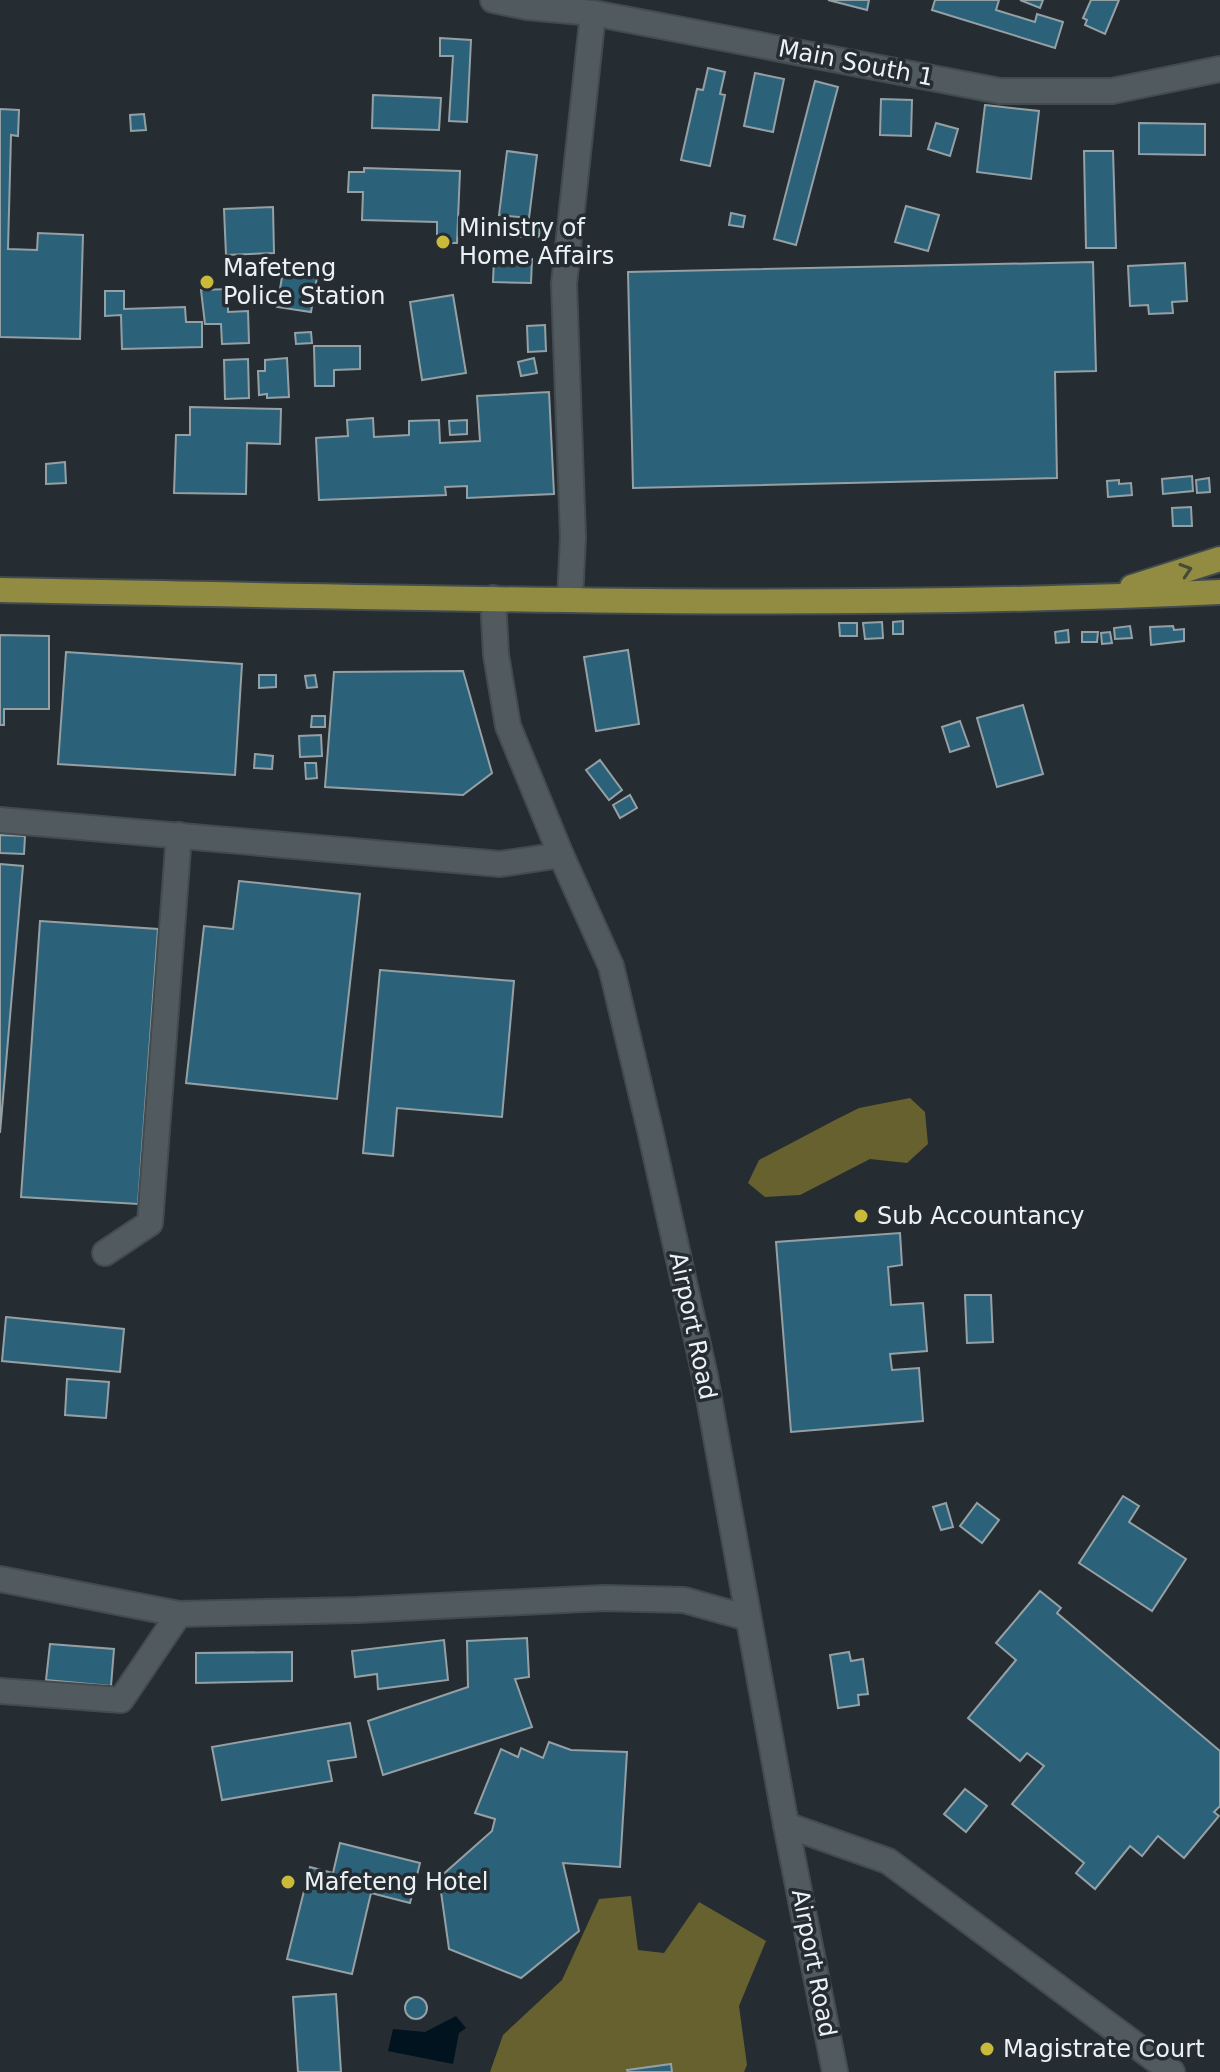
<svg xmlns="http://www.w3.org/2000/svg" width="1220" height="2072" viewBox="0 0 1220 2072" font-family="'DejaVu Sans',sans-serif">
  <style>
    .forest { fill: #67602f }
    .water { fill: #00131f }
    .building { fill: #2c617a; stroke: #95a0a5; stroke-width: 2 }
    .lines { fill: none; stroke-linecap: round; stroke-linejoin: round }
    .minor-casing { stroke: #434b4e; stroke-width: 28 }
    .major-casing { stroke: #434b4e; stroke-width: 28 }
    .minor { stroke: #515a5f; stroke-width: 24 }
    .major { stroke: #928c42; stroke-width: 24 }
    .oneway { stroke: #464a37 }
    .poi-dot { fill: #caba39; stroke: #252d32; stroke-width: 3 }
    .labels { text-anchor: middle; dominant-baseline: central; stroke-width: 7; stroke-linejoin: round; paint-order: stroke }
    .street-label { font-size: 24px; fill: #ebf1f4; stroke: #252d32 }
    .poi-label { font-size: 24px; fill: #ebf1f4; stroke: #252d32; text-anchor: start }
  </style>
  <rect width="100%" height="100%" fill="#252d32"/>
  <g class="forest">
    <path d="M 910,1098 L 925,1112 L 928,1144 L 907,1163 L 870,1159 L 800,1195 L 765,1197 L 748,1183 L 759,1160 L 837,1119 L 859,1108 Z"/>
    <path d="M 631,1896 L 638,1950 L 664,1953 L 699,1902 L 766,1941 L 739,2006 L 747,2065 L 744,2072 L 490,2072 L 503,2035 L 562,1980 L 599,1899 Z"/>
  </g>
  <path class="water" d="M 456,2016 L 466,2028 L 459,2033 L 453,2064 L 388,2051 L 393,2029 L 425,2032 Z"/>
  <g class="building">
    <path d="M 828,0 L 869,0 L 867,10 Z"/>
    <path d="M 935,0 L 999,0 L 996,10 L 1035,22 L 1037,14 L 1063,22 L 1055,48 L 932,10 Z"/>
    <path d="M 1020,0 L 1043,0 L 1040,8 Z"/>
    <path d="M 1091,0 L 1119,0 L 1105,34 L 1085,25 L 1087,20 L 1083,18 Z"/>
    <path d="M 440,38 L 471,40 L 467,122 L 449,121 L 453,56 L 440,56 Z"/>
    <path d="M 708,68 L 725,72 L 720,94 L 725,95 L 710,166 L 681,160 L 697,89 L 703,90 Z"/>
    <path d="M 755,73 L 784,79 L 773,132 L 744,126 Z"/>
    <path d="M 815,81 L 838,87 L 796,245 L 774,239 Z"/>
    <path d="M 373,95 L 441,98 L 439,130 L 372,128 Z"/>
    <path d="M 881,99 L 912,100 L 911,136 L 880,135 Z"/>
    <path d="M 985,105 L 1039,111 L 1031,179 L 977,172 Z"/>
    <path d="M 0,109 L 19,110 L 18,136 L 11,135 L 8,249 L 37,250 L 38,233 L 83,235 L 80,339 L 0,337 Z"/>
    <path d="M 144,114 L 146,130 L 131,131 L 130,115 Z"/>
    <path d="M 936,123 L 958,129 L 950,156 L 928,149 Z"/>
    <path d="M 1139,123 L 1205,124 L 1205,155 L 1139,154 Z"/>
    <path d="M 507,151 L 537,155 L 529,218 L 499,215 Z"/>
    <path d="M 1084,151 L 1113,151 L 1116,248 L 1086,248 Z"/>
    <path d="M 364,168 L 460,171 L 457,243 L 437,243 L 437,222 L 362,220 L 363,192 L 348,192 L 349,172 L 364,172 Z"/>
    <path d="M 906,206 L 939,215 L 928,251 L 895,242 Z"/>
    <path d="M 273,207 L 274,253 L 226,255 L 224,209 Z"/>
    <path d="M 731,213 L 745,216 L 743,227 L 729,225 Z"/>
    <path d="M 520,224 L 540,225 L 539,237 L 520,237 Z"/>
    <path d="M 494,258 L 532,259 L 531,283 L 493,282 Z"/>
    <path d="M 1093,262 L 1096,371 L 1055,372 L 1057,478 L 633,488 L 628,272 Z"/>
    <path d="M 1185,263 L 1187,301 L 1172,302 L 1173,313 L 1149,314 L 1148,305 L 1130,306 L 1128,266 Z"/>
    <path d="M 283,271 L 317,277 L 311,312 L 277,307 Z"/>
    <path d="M 228,289 L 228,312 L 248,311 L 249,343 L 222,344 L 221,324 L 205,324 L 201,290 Z"/>
    <path d="M 105,291 L 124,291 L 124,309 L 185,307 L 186,322 L 202,322 L 202,347 L 122,349 L 121,315 L 105,316 Z"/>
    <path d="M 453,295 L 466,373 L 422,380 L 410,302 Z"/>
    <path d="M 545,325 L 546,351 L 528,352 L 527,326 Z"/>
    <path d="M 311,332 L 312,343 L 296,344 L 295,333 Z"/>
    <path d="M 314,346 L 360,346 L 360,369 L 334,370 L 334,386 L 315,386 Z"/>
    <path d="M 287,358 L 289,397 L 267,398 L 267,394 L 259,395 L 258,371 L 265,371 L 265,360 Z"/>
    <path d="M 534,358 L 537,373 L 521,376 L 518,362 Z"/>
    <path d="M 248,359 L 249,398 L 225,399 L 224,360 Z"/>
    <path d="M 549,392 L 554,494 L 467,498 L 467,486 L 445,487 L 446,495 L 319,500 L 316,438 L 348,436 L 347,420 L 373,418 L 374,437 L 409,435 L 409,421 L 439,420 L 440,443 L 480,441 L 477,396 Z"/>
    <path d="M 190,407 L 281,409 L 280,444 L 247,443 L 246,494 L 174,493 L 176,435 L 190,435 Z"/>
    <path d="M 467,420 L 467,434 L 450,435 L 449,421 Z"/>
    <path d="M 65,462 L 66,483 L 46,484 L 46,464 Z"/>
    <path d="M 1192,476 L 1193,491 L 1163,494 L 1162,479 Z"/>
    <path d="M 1209,478 L 1210,492 L 1197,493 L 1196,480 Z"/>
    <path d="M 1119,480 L 1119,484 L 1131,483 L 1132,495 L 1108,497 L 1107,481 Z"/>
    <path d="M 1191,507 L 1192,526 L 1173,526 L 1172,508 Z"/>
    <path d="M 903,621 L 903,634 L 893,634 L 893,622 Z"/>
    <path d="M 882,622 L 883,638 L 865,639 L 863,623 Z"/>
    <path d="M 839,623 L 857,623 L 857,636 L 840,636 Z"/>
    <path d="M 1130,626 L 1132,638 L 1115,639 L 1114,628 Z"/>
    <path d="M 1173,626 L 1174,630 L 1184,629 L 1184,641 L 1151,645 L 1150,627 Z"/>
    <path d="M 1068,630 L 1069,642 L 1056,643 L 1055,632 Z"/>
    <path d="M 1082,632 L 1098,632 L 1097,642 L 1082,642 Z"/>
    <path d="M 1110,632 L 1112,643 L 1102,644 L 1101,633 Z"/>
    <path d="M 0,635 L 49,636 L 49,709 L 4,709 L 4,725 L 0,725 Z"/>
    <path d="M 628,650 L 639,724 L 596,731 L 584,657 Z"/>
    <path d="M 66,652 L 242,664 L 235,775 L 58,764 Z"/>
    <path d="M 463,671 L 492,773 L 463,795 L 325,787 L 334,672 Z"/>
    <path d="M 259,675 L 276,675 L 276,687 L 259,688 Z"/>
    <path d="M 315,675 L 317,687 L 307,688 L 305,676 Z"/>
    <path d="M 1023,705 L 1043,774 L 997,787 L 977,718 Z"/>
    <path d="M 312,716 L 325,716 L 325,727 L 311,727 Z"/>
    <path d="M 960,721 L 969,746 L 950,752 L 942,727 Z"/>
    <path d="M 321,735 L 322,756 L 300,757 L 299,736 Z"/>
    <path d="M 255,754 L 273,756 L 272,769 L 254,768 Z"/>
    <path d="M 600,760 L 622,790 L 609,800 L 586,770 Z"/>
    <path d="M 305,763 L 316,763 L 317,778 L 306,779 Z"/>
    <path d="M 630,795 L 637,808 L 620,818 L 613,805 Z"/>
    <path d="M 0,835 L 25,836 L 24,854 L 0,853 Z"/>
    <path d="M 0,864 L 23,866 L 0,1133 Z"/>
    <path d="M 239,881 L 360,894 L 337,1099 L 186,1083 L 204,926 L 233,929 Z"/>
    <path d="M 40,921 L 158,929 L 138,1204 L 21,1197 Z"/>
    <path d="M 380,970 L 514,981 L 502,1117 L 397,1108 L 393,1156 L 363,1153 Z"/>
    <path d="M 900,1233 L 902,1265 L 888,1267 L 891,1305 L 923,1303 L 927,1351 L 890,1354 L 892,1370 L 919,1368 L 923,1421 L 791,1432 L 776,1242 Z"/>
    <path d="M 965,1295 L 991,1295 L 993,1342 L 967,1343 Z"/>
    <path d="M 6,1317 L 124,1329 L 120,1372 L 2,1361 Z"/>
    <path d="M 67,1379 L 109,1382 L 106,1418 L 65,1415 Z"/>
    <path d="M 1123,1496 L 1139,1506 L 1129,1522 L 1186,1559 L 1152,1611 L 1079,1563 Z"/>
    <path d="M 946,1503 L 953,1527 L 941,1530 L 933,1507 Z"/>
    <path d="M 977,1503 L 999,1520 L 982,1543 L 960,1526 Z"/>
    <path d="M 1040,1591 L 1061,1608 L 1057,1613 L 1220,1751 L 1220,1806 L 1214,1812 L 1219,1816 L 1184,1858 L 1158,1836 L 1142,1856 L 1130,1846 L 1095,1889 L 1076,1873 L 1084,1863 L 1012,1804 L 1044,1766 L 1027,1753 L 1020,1761 L 968,1718 L 1016,1660 L 996,1643 Z"/>
    <path d="M 527,1638 L 529,1677 L 515,1679 L 532,1727 L 383,1775 L 368,1721 L 468,1687 L 467,1641 Z"/>
    <path d="M 444,1640 L 448,1680 L 378,1689 L 377,1674 L 355,1677 L 352,1651 Z"/>
    <path d="M 50,1644 L 114,1649 L 111,1686 L 46,1680 Z"/>
    <path d="M 292,1652 L 292,1681 L 196,1683 L 196,1653 Z"/>
    <path d="M 849,1652 L 851,1661 L 863,1659 L 868,1694 L 858,1695 L 859,1705 L 838,1708 L 830,1655 Z"/>
    <path d="M 350,1723 L 356,1757 L 328,1761 L 332,1781 L 222,1800 L 212,1747 Z"/>
    <path d="M 549,1742 L 571,1750 L 627,1752 L 620,1867 L 563,1863 L 579,1931 L 521,1978 L 449,1949 L 439,1878 L 492,1831 L 495,1819 L 475,1813 L 501,1749 L 518,1757 L 521,1748 L 543,1758 Z"/>
    <path d="M 965,1789 L 987,1806 L 966,1832 L 944,1814 Z"/>
    <path d="M 340,1843 L 420,1863 L 410,1903 L 371,1893 L 352,1974 L 287,1959 L 310,1867 L 333,1873 Z"/>
    <path d="M 336,1994 L 341,2072 L 298,2072 L 293,1997 Z"/>
    <circle cx="416" cy="2008" r="11"/>
    <path d="M 671,2064 L 672,2072 L 628,2072 L 627,2070 Z"/>
  </g>
  <g class="lines">
    <g class="minor-casing">
      <g id="minor">
        <path d="M 493,0 L 527,7 L 593,13 L 1000,91 L 1112,91 L 1220,69"/>
        <path d="M 493,598 L 496,655 L 508,726 L 561,855 L 611,966 L 650,1130 L 705,1376 L 786,1825 L 835,2072"/>
        <path d="M 570,599 L 573,537 L 564,284 L 593,13"/>
        <path d="M 0,820 L 500,864 L 561,855"/>
        <path d="M 105,1253 L 150,1223 L 179,835"/>
        <path d="M 0,1579 L 179,1614 L 357,1610 L 604,1598 L 684,1600 L 748,1618"/>
        <path d="M 0,1691 L 121,1700 L 179,1614"/>
        <path d="M 786,1825 L 888,1861 L 1172,2072"/>
      </g>
    </g>
    <g class="major-casing">
      <g id="major">
        <path d="M 1132,587 L 1220,559"/>
        <path d="M 0,590 C 406,597 814,611 1220,592"/>
      </g>
    </g>
    <use href="#minor" class="minor"/>
    <use href="#major" class="major"/>
  </g>
  <defs><path id="oneway-chevron" d="M-2-3.5L2.5 0L-2 3.5" fill="none" stroke-width="1.6" stroke-linecap="round" stroke-linejoin="round" transform="scale(2)"/></defs>
  <use class="oneway" href="#oneway-chevron" transform="translate(1186 570) rotate(-18)"/>
  <g class="poi-dot">
    <circle cx="443" cy="242" r="8"/>
    <circle cx="207" cy="282" r="8"/>
    <circle cx="861" cy="1216" r="8"/>
    <circle cx="288" cy="1882" r="8"/>
    <circle cx="987" cy="2049" r="8"/>
  </g>
  <g class="labels">
    <g class="street-label">
      <text transform="translate(856 63) rotate(11)">Main South 1</text>
      <text transform="translate(693 1326) rotate(78)">Airport Road</text>
      <text transform="translate(814 1963) rotate(79)">Airport Road</text>
    </g>
    <g class="poi-label">
      <text x="459" y="228">Ministry of<tspan x="459" dy="28">Home Affairs</tspan></text>
      <text x="223" y="268">Mafeteng<tspan x="223" dy="28">Police Station</tspan></text>
      <text x="877" y="1216">Sub Accountancy</text>
      <text x="304" y="1882">Mafeteng Hotel</text>
      <text x="1003" y="2049">Magistrate Court</text>
    </g>
  </g>
</svg>
